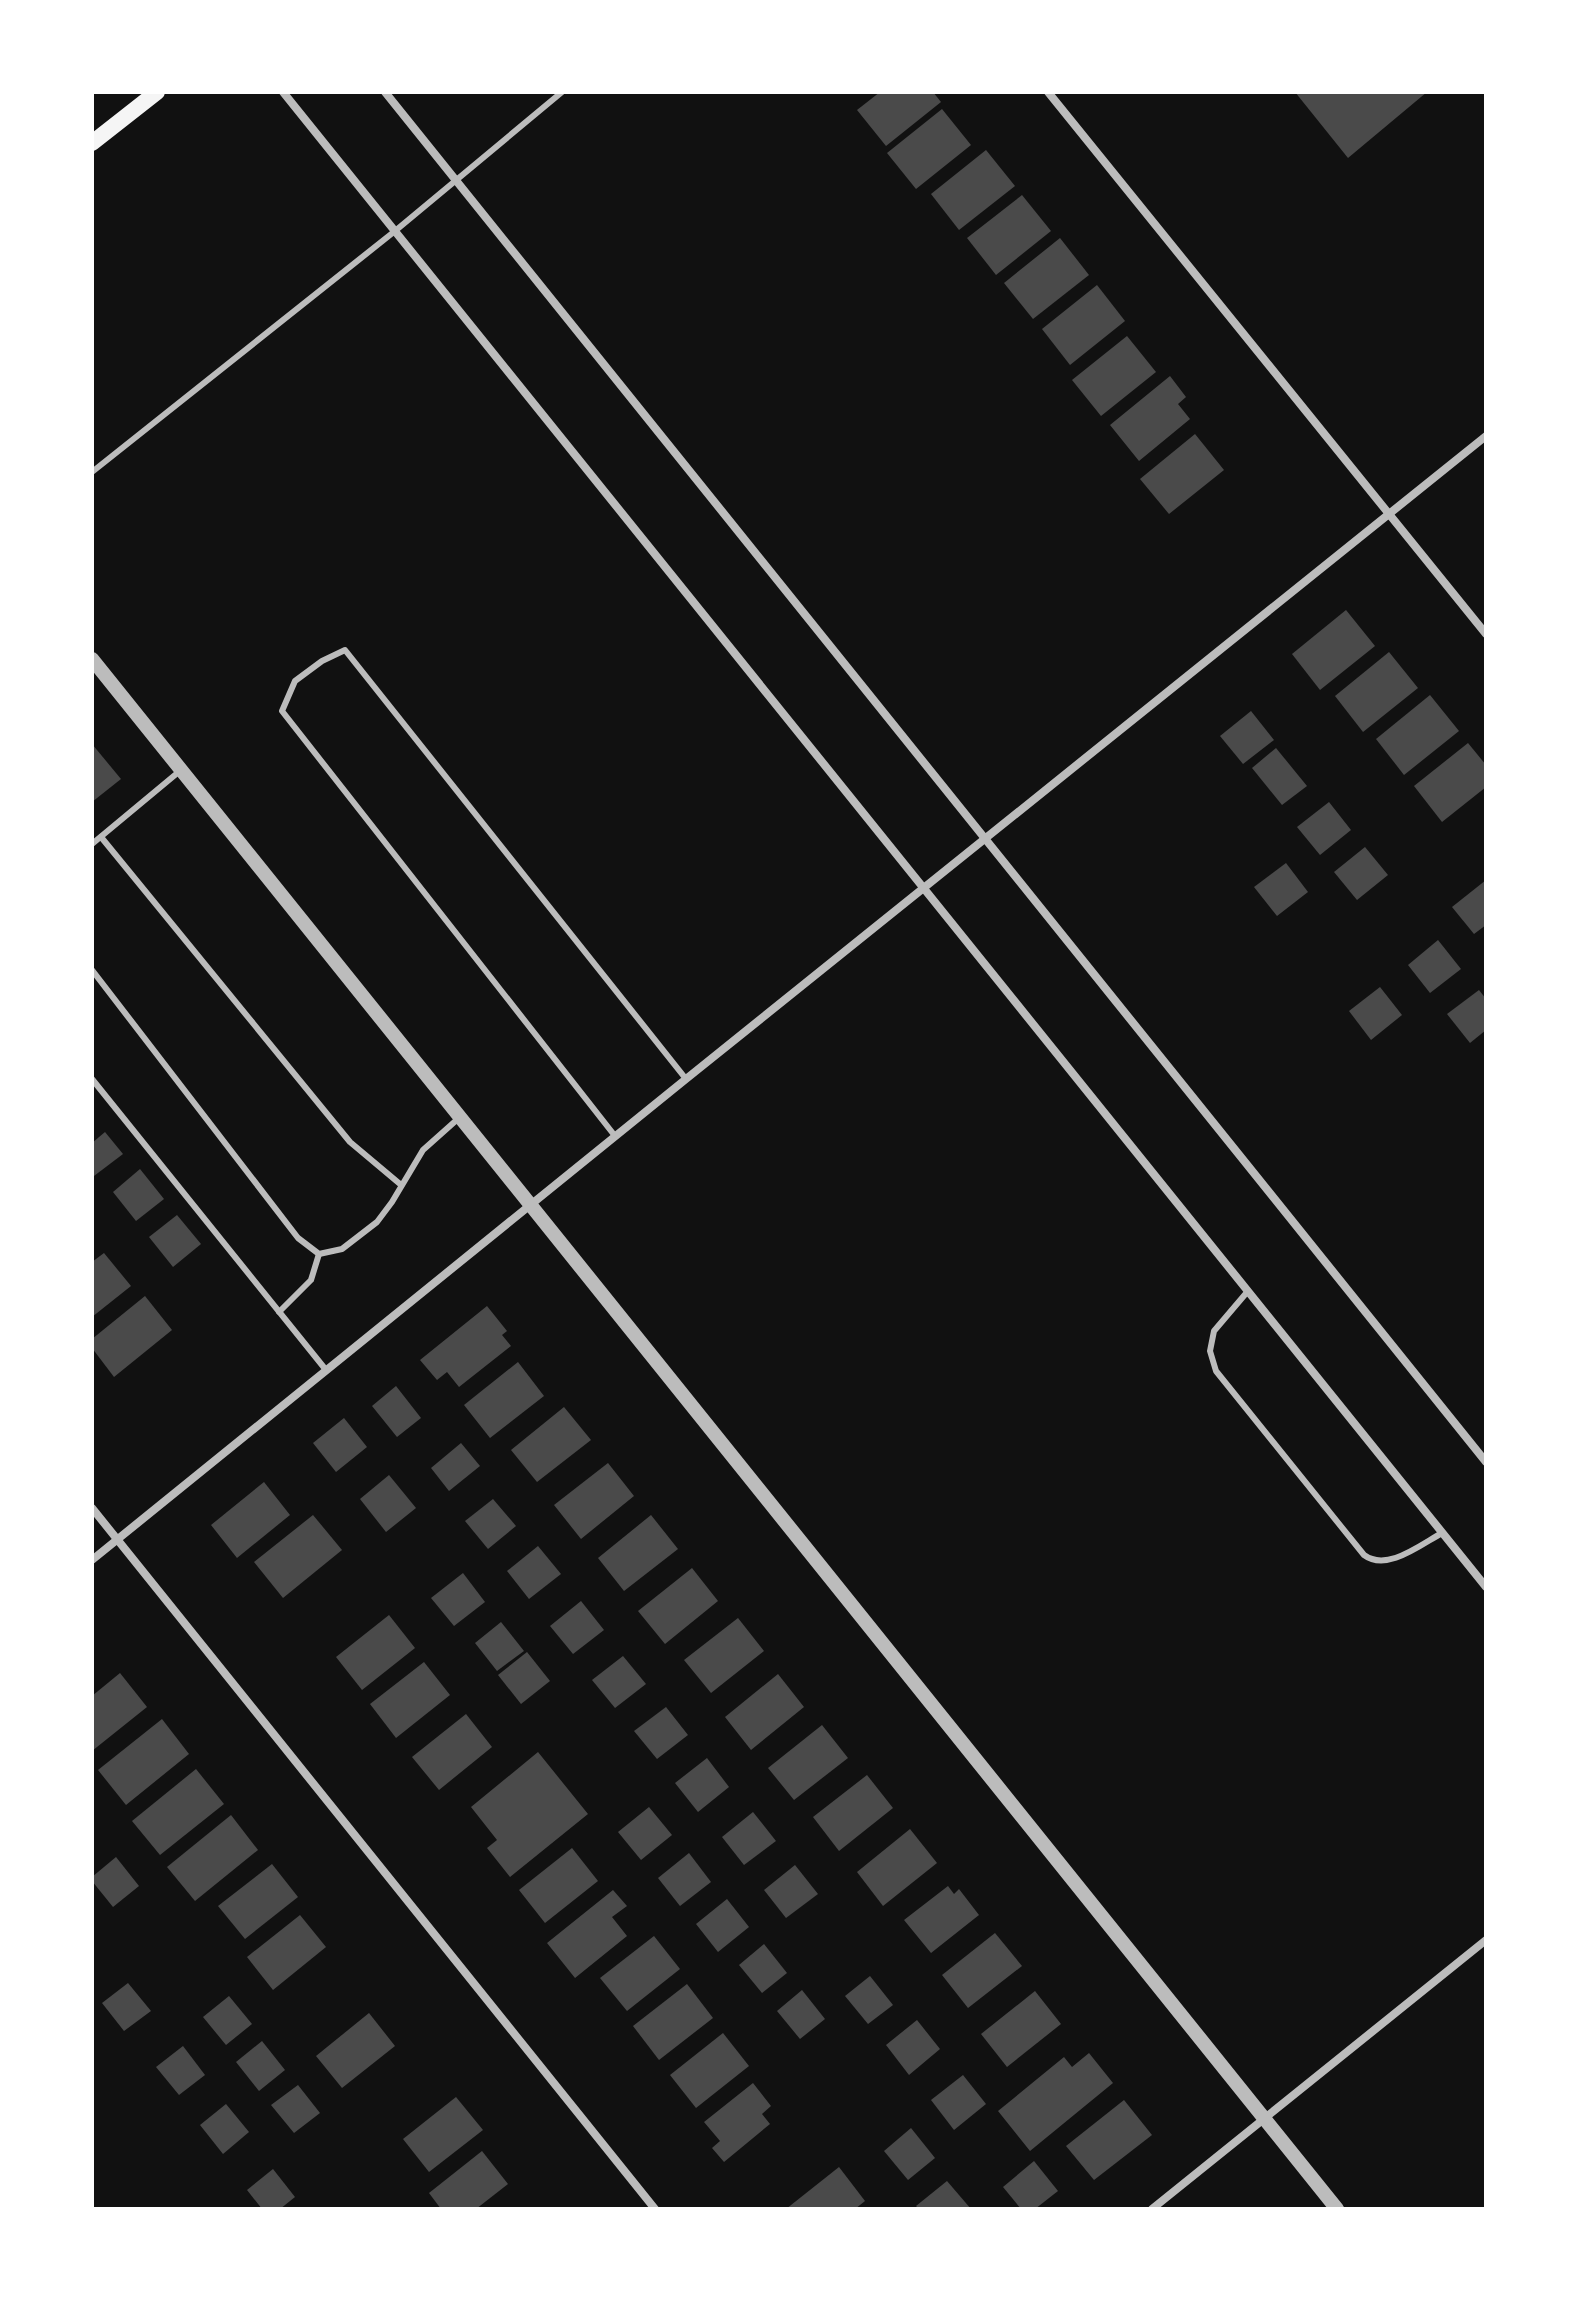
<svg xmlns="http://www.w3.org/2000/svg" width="1578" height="2301" viewBox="0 0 1578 2301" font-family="'PT Sans',sans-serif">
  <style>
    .building { fill: #4a4a4a }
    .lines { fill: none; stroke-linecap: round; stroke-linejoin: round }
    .service { stroke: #bcbcbc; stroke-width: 6 }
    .minor { stroke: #bcbcbc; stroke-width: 8 }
    .tertiary { stroke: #bcbcbc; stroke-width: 14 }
    .secondary { stroke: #f5f5f5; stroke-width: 16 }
  </style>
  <rect width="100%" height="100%" fill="#111"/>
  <g class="building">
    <path d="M 880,92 L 933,92 L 941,102 L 886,146 L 857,110 Z"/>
    <path d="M 1295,92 L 1427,92 L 1348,158 Z"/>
    <path d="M 942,109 L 971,145 L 916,189 L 887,153 Z"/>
    <path d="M 986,150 L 1015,186 L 959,230 L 931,194 Z"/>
    <path d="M 1022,195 L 1051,231 L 996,275 L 967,238 Z"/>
    <path d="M 1060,238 L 1089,275 L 1033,319 L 1004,283 Z"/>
    <path d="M 1097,285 L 1125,321 L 1070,365 L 1042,329 Z"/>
    <path d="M 1127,336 L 1156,372 L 1101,416 L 1072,380 Z"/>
    <path d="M 1170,376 L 1186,397 L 1178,404 L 1190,419 L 1139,461 L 1110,425 Z"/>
    <path d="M 1195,434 L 1224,470 L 1169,514 L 1140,479 Z"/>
    <path d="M 1346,610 L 1375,646 L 1320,690 L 1292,654 Z"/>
    <path d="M 1389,652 L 1418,688 L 1363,732 L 1335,696 Z"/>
    <path d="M 1430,695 L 1459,731 L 1404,775 L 1376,739 Z"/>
    <path d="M 1251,711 L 1274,740 L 1243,764 L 1220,736 Z"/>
    <path d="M 1468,743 L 1486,765 L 1486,787 L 1442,822 L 1414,786 Z"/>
    <path d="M 92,744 L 121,779 L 92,802 Z"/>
    <path d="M 1276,748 L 1307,786 L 1282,805 L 1252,768 Z"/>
    <path d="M 1329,802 L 1351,830 L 1320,855 L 1297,827 Z"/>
    <path d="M 1365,847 L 1388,875 L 1357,900 L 1334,872 Z"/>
    <path d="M 1286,863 L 1308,892 L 1277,916 L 1254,887 Z"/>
    <path d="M 1486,880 L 1486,925 L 1474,934 L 1452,907 Z"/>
    <path d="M 1438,940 L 1461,969 L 1430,993 L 1408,965 Z"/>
    <path d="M 1380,987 L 1402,1015 L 1371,1040 L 1349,1011 Z"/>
    <path d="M 1479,990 L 1486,999 L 1486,1030 L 1470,1043 L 1447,1014 Z"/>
    <path d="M 105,1132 L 123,1154 L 94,1176 L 92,1173 L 92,1143 Z"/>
    <path d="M 140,1169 L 164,1199 L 136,1221 L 113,1192 Z"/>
    <path d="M 177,1215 L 201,1244 L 173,1267 L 149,1237 Z"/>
    <path d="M 104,1253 L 131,1286 L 92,1317 L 92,1262 Z"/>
    <path d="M 145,1296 L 172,1330 L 114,1377 L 92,1348 L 92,1339 Z"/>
    <path d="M 487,1306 L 507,1331 L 502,1335 L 511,1346 L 459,1387 L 447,1372 L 437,1380 L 420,1360 Z"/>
    <path d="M 518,1362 L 544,1396 L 490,1438 L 464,1405 Z"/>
    <path d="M 396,1386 L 421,1418 L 397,1437 L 372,1406 Z"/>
    <path d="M 564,1407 L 591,1440 L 537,1482 L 511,1450 Z"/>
    <path d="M 344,1418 L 367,1447 L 336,1472 L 313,1443 Z"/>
    <path d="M 461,1443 L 480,1466 L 449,1491 L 431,1468 Z"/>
    <path d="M 608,1463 L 634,1496 L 581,1539 L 554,1505 Z"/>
    <path d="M 389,1475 L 416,1508 L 386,1532 L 360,1499 Z"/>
    <path d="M 264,1482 L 290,1515 L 237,1558 L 211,1525 Z"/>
    <path d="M 493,1499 L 516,1526 L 488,1549 L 465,1521 Z"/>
    <path d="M 313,1515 L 342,1550 L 283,1598 L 254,1562 Z"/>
    <path d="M 651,1515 L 678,1549 L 624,1591 L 598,1558 Z"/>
    <path d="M 538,1546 L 561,1574 L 529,1599 L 507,1571 Z"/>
    <path d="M 692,1568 L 718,1601 L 665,1644 L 638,1611 Z"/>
    <path d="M 463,1573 L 485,1602 L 454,1626 L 431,1598 Z"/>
    <path d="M 581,1601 L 604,1630 L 573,1654 L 550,1626 Z"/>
    <path d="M 389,1615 L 415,1648 L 362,1690 L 336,1657 Z"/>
    <path d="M 738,1618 L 764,1651 L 711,1693 L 684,1660 Z"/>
    <path d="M 501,1622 L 524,1651 L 497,1671 L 475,1643 Z"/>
    <path d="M 527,1652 L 550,1681 L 521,1704 L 498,1675 Z"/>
    <path d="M 623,1656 L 646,1684 L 615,1708 L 592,1680 Z"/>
    <path d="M 424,1662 L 450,1695 L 396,1738 L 370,1704 Z"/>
    <path d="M 120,1673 L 147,1707 L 92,1751 L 92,1696 Z"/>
    <path d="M 778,1674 L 804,1707 L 751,1750 L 725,1717 Z"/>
    <path d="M 666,1707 L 688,1735 L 657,1759 L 634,1731 Z"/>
    <path d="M 466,1714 L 492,1747 L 439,1790 L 412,1757 Z"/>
    <path d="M 162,1719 L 189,1754 L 126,1805 L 98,1770 Z"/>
    <path d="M 822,1725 L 848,1758 L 794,1800 L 768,1768 Z"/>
    <path d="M 538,1752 L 588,1814 L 510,1877 L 487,1848 L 497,1840 L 471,1807 Z"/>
    <path d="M 707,1758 L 729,1787 L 698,1812 L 675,1783 Z"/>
    <path d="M 196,1769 L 224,1804 L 160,1855 L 132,1821 Z"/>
    <path d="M 867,1775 L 893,1808 L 839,1851 L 813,1817 Z"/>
    <path d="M 649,1807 L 672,1835 L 641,1860 L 618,1832 Z"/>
    <path d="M 753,1812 L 776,1841 L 744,1865 L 722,1837 Z"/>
    <path d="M 231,1815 L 258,1850 L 195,1901 L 167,1867 Z"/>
    <path d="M 910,1829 L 937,1863 L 883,1906 L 857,1872 Z"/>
    <path d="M 572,1848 L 598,1881 L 545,1923 L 519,1890 Z"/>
    <path d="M 689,1853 L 711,1882 L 680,1906 L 658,1878 Z"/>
    <path d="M 116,1857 L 139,1886 L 113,1907 L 92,1881 L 92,1877 Z"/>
    <path d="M 272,1864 L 298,1897 L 245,1939 L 218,1906 Z"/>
    <path d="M 795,1865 L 818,1894 L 786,1918 L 764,1890 Z"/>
    <path d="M 948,1886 L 954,1894 L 959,1889 L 979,1915 L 931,1953 L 904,1920 Z"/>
    <path d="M 613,1890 L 627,1906 L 612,1917 L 627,1936 L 575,1978 L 547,1943 Z"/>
    <path d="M 727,1899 L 749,1927 L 718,1952 L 696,1924 Z"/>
    <path d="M 300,1915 L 326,1947 L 273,1990 L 247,1957 Z"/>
    <path d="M 995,1933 L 1022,1966 L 968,2008 L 942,1975 Z"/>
    <path d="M 654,1936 L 680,1969 L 627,2011 L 600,1978 Z"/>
    <path d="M 764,1944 L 787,1973 L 762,1993 L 739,1965 Z"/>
    <path d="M 870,1976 L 893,2005 L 868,2024 L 845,1996 Z"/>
    <path d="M 128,1983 L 151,2011 L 124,2031 L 102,2003 Z"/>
    <path d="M 687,1984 L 713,2018 L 659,2060 L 633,2026 Z"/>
    <path d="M 802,1990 L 825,2019 L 800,2039 L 777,2011 Z"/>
    <path d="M 1035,1991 L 1061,2024 L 1007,2067 L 981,2034 Z"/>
    <path d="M 229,1996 L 252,2024 L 226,2045 L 203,2017 Z"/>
    <path d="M 369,2013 L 395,2046 L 342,2088 L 316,2056 Z"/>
    <path d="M 917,2020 L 940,2049 L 909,2075 L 886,2045 Z"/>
    <path d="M 723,2033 L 749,2066 L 696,2108 L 670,2075 Z"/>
    <path d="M 262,2041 L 285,2070 L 259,2091 L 236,2062 Z"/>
    <path d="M 183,2046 L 205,2075 L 179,2095 L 156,2067 Z"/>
    <path d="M 1089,2053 L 1113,2083 L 1030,2151 L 998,2111 L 1064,2057 L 1072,2067 Z"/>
    <path d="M 963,2075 L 986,2104 L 954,2130 L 931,2100 Z"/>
    <path d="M 753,2083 L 771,2106 L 762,2114 L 770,2124 L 724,2162 L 712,2148 L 720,2141 L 704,2122 Z"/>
    <path d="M 298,2085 L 320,2113 L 294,2133 L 271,2105 Z"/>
    <path d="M 456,2097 L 483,2130 L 429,2172 L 403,2139 Z"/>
    <path d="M 1124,2100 L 1152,2135 L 1094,2180 L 1066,2146 Z"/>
    <path d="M 226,2104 L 249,2132 L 223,2154 L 200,2125 Z"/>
    <path d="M 911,2128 L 935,2158 L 908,2180 L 884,2151 Z"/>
    <path d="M 482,2151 L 508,2184 L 476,2209 L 441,2209 L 429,2193 Z"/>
    <path d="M 1034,2161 L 1058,2191 L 1035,2209 L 1021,2209 L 1003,2187 Z"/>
    <path d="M 839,2167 L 865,2201 L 855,2209 L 786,2209 Z"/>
    <path d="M 273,2169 L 295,2197 L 280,2209 L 262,2209 L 247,2190 Z"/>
    <path d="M 947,2181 L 971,2209 L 919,2209 L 916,2206 Z"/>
  </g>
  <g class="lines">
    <g class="service">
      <path d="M 92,472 L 395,231 L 562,92"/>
      <path d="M 101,837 L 350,1142 L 400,1184"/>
      <path d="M 92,844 L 181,770"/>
      <path d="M 92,970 L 298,1238 L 319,1254 L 342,1249 L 377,1222 L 392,1202 L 423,1150 L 460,1117"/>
      <path d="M 92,1079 L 326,1370"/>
      <path d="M 615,1136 L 282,711 L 295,681 L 322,661 L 345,650 L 686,1079"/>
      <path d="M 1248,1291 L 1214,1331 L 1210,1351 L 1216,1371 L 1364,1555 C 1387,1572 1420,1545 1442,1533"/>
      <path d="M 279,1312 L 311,1280 L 319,1254"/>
    </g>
    <g class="minor">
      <path d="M 283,92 L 1486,1587"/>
      <path d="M 385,92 L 1486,1462"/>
      <path d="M 1048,92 L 1486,634"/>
      <path d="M 92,1508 L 655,2209"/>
      <path d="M 92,1560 L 686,1079 L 1486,436"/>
      <path d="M 1152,2209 L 1486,1940"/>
    </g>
    <path class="tertiary" d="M 92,659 L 1337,2209"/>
    <path class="secondary" d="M 92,143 L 157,92"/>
  </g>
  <rect width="1578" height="2301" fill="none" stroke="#ffffff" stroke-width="188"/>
</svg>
